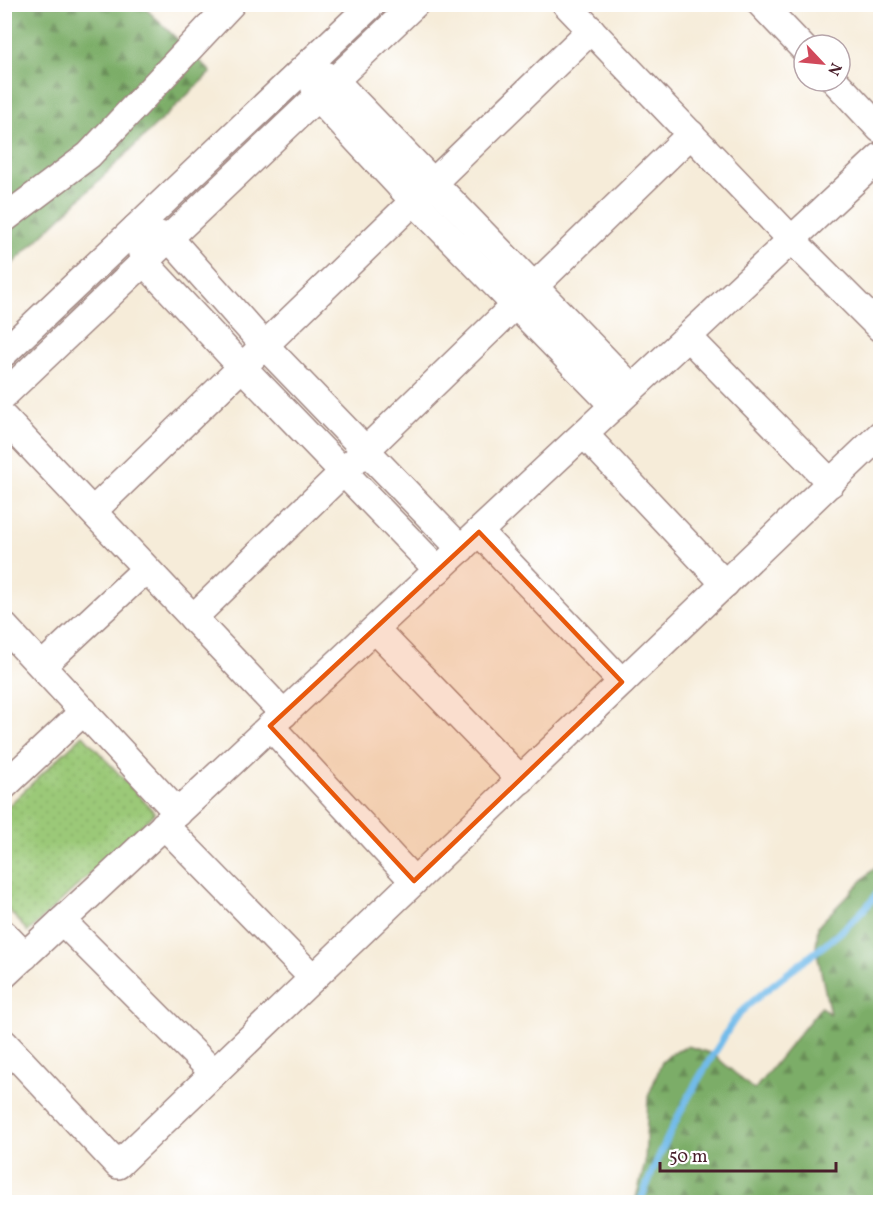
<svg xmlns="http://www.w3.org/2000/svg" width="885" height="1207" viewBox="0 0 885 1207" font-family="Vollkorn,serif">
  <style>
    .forest { fill: url(#forest-firs); stroke: #63664a; stroke-width: 1.5 }
    .park { fill: url(#park-dots); stroke: #727452; stroke-width: 1.5 }
    .lines { fill: none; stroke-linecap: round; stroke-linejoin: round }
    .stream { stroke: #72bbea; stroke-width: 7 }
    .street-casing { stroke: #a08682; stroke-width: 30 }
    .street { stroke: #fff; stroke-width: 27 }
    .marked { fill: #e8590c; fill-opacity: 0.2; stroke: #e8590c; stroke-width: 4.5; stroke-linejoin: round }
  </style>
  <defs>
    <pattern id="forest-firs" width="22" height="20" patternUnits="userSpaceOnUse" patternTransform="scale(1.5)"><rect width="22" height="20" fill="#7cad68"/><path d="M5 1l3.5 6h-7zM16 11l3.5 6h-7z" fill="#688c56"/></pattern>
    <pattern id="park-dots" width="8" height="8" patternUnits="userSpaceOnUse" patternTransform="scale(1.5)"><rect width="8" height="8" fill="#9bc978"/><path d="M2 2h.1M6 6h.1" fill="none" stroke="#87ac68" stroke-width="1.8" stroke-linecap="round"/></pattern>
  </defs>
  <rect width="100%" height="100%" fill="#fff"/>
  <filter id="ink" filterUnits="userSpaceOnUse"><feTurbulence type="fractalNoise" baseFrequency=".0167" numOctaves="2"/><feDisplacementMap in="SourceGraphic" scale="12" xChannelSelector="R" yChannelSelector="G"/><feConvolveMatrix kernelMatrix="1 2 1 2 8 2 1 2 1" color-interpolation-filters="sRGB"/></filter>
  <filter id="wash" filterUnits="userSpaceOnUse"><feTurbulence type="fractalNoise" baseFrequency=".008" numOctaves="4" result="noise"/><feDisplacementMap in="SourceGraphic" scale="24" xChannelSelector="R" yChannelSelector="G"/><feGaussianBlur stdDeviation="1.35" result="paint"/><feColorMatrix in="noise" values="0 0 0 0 0 0 0 0 0 0 0 0 0 0 0 0 0 1.4 0 .05"/><feComposite in="paint" operator="in"/></filter>
  <g filter="url(#wash)">
    <rect width="100%" height="100%" fill="#f6ecd9"/>
    <g class="forest">
      <path d="M 5,5 L 142,5 L 211,72 L 5,271 Z"/>
      <path d="M 880,862 L 880,1202 L 635,1202 L 645,1163 L 648,1097 L 662,1062 L 671,1054 L 688,1046 L 713,1054 L 754,1090 L 821,1007 L 830,1014 L 816,948 L 818,926 Z"/>
    </g>
    <path class="park" d="M 83,735 L 155,813 L 28,932 L 5,906 L 5,809 Z"/>
    <g class="lines">
      <path class="stream" d="M 640,1202 C 661,1148 688,1093 720,1044 C 726,1034 732,1021 740,1013 C 784,970 844,940 880,890"/>
    </g>
  </g>
  <g filter="url(#ink)">
    <g class="lines">
      <g class="street-casing">
        <g id="street">
          <path d="M 566,4 L 792,240 L 880,328"/>
          <path d="M 761,4 L 804,49"/>
          <path d="M 320,72 L 335,81 L 632,388"/>
          <path d="M 313,80 L 317,97 L 414,201 L 614,406"/>
          <path d="M 835,81 L 880,129"/>
          <path d="M 4,219 L 89,155 L 231,4"/>
          <path d="M 688,337 L 831,483"/>
          <path d="M 4,353 L 372,4"/>
          <path d="M 4,395 L 415,4"/>
          <path d="M 4,418 L 284,714"/>
          <path d="M 584,434 L 725,584"/>
          <path d="M 93,511 L 591,30"/>
          <path d="M 479,532 L 622,682"/>
          <path d="M 438,570 L 242,367 L 144,262 L 136,228 L 169,238 L 265,346 L 461,549"/>
          <path d="M 193,618 L 691,134"/>
          <path d="M 4,626 L 178,813"/>
          <path d="M 375,629 L 521,780"/>
          <path d="M 42,666 L 146,569"/>
          <path d="M 270,726 L 414,881"/>
          <path d="M 4,786 L 84,711"/>
          <path d="M 164,825 L 313,978"/>
          <path d="M 62,921 L 214,1073"/>
          <path d="M 4,934 L 25,956"/>
          <path d="M 4,975 L 880,157"/>
          <path d="M 4,1043 L 118,1165 L 880,435"/>
        </g>
      </g>
      <use href="#street" class="street"/>
    </g>
  </g>
  <path class="marked" d="M 479,532 L 622,682 L 414,881 L 270,726 Z"/>
  <rect width="885" height="1207" fill="none" stroke="#fff" stroke-width="24"/>
  <g transform="translate(822 63) rotate(116)"><circle r="28" fill="#ffffff" stroke="#b7a5aa" stroke-width="1.5"/>
  <path d="M0-4.5L10 22L0 15L-10 22Z" fill="#d1495b"/>
  <text y="-9" font-size="16" font-weight="bold" text-anchor="middle" fill="#4a1f2b">N</text>
  </g>
  <path d="M660 1162v9h176v-9" fill="none" stroke="#4a1f2b" stroke-width="3"/>
  <text x="669" y="1162" font-size="18" fill="#4a1f2b" stroke="#ffffff" stroke-width="4.5" paint-order="stroke">50 m</text>
</svg>
